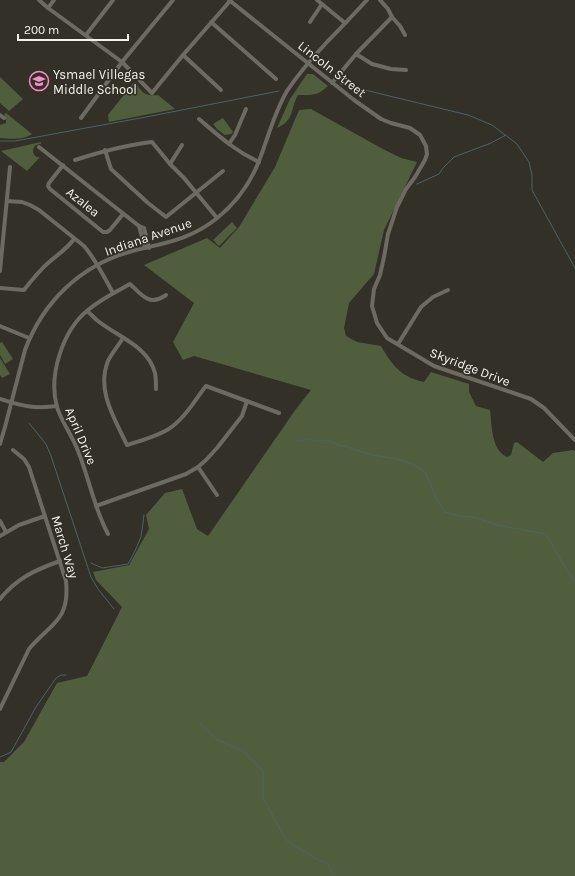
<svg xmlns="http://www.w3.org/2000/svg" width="575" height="876" viewBox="0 0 575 876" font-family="Karla,sans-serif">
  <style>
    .green { fill: #515e3e }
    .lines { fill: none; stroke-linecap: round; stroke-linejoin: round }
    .stream { stroke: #4c6368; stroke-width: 1 }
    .minor { stroke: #6d6b61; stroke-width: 4 }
    .labels { text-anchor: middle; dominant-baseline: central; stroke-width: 3.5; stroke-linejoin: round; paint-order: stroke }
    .street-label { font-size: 13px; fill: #f3f2ec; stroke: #323027 }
    .poi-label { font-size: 13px; fill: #f3f2ec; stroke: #323027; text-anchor: start }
  </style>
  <rect width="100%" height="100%" fill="#323027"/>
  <g class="green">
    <path d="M 307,74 L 313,74 L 328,86 C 317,96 313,95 298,95 C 290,109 295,120 277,128 L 290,99 Z"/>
    <path d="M 0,77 L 23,99 L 9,111 L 0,103 Z"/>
    <path d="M 134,82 C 138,84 137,86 140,89 C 144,95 151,96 158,95 L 175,109 L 109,122 L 108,115 Z"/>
    <path d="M 311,109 L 381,148 L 401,158 L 417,162 L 384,230 L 374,274 L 349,303 L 344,328 L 346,336 L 357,342 L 381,346 C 392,365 401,377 424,382 L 431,372 L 469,384 L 469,392 L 476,406 L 490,410 C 492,425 491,450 507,457 L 511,455 L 514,443 L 517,442 L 543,462 L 553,453 L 573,450 L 575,451 L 575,876 L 0,876 L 0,762 L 4,762 L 24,742 L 57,683 L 87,676 L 122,607 L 96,580 L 93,572 L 129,565 L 149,529 L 146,515 L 165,493 L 182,489 L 197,529 L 208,536 L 296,409 L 311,390 L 194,356 L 183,360 L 173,342 L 194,303 L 144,265 L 207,238 L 220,248 L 239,227 L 275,167 L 299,110 Z"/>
    <path d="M 6,113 L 32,134 C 24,140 10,139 0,138 L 0,125 L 6,123 L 6,119 L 4,114 Z"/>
    <path d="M 223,118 L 233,132 L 231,134 L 225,135 L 217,129 L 213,124 Z"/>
    <path d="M 41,142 L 41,144 C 36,144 34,146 33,150 C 33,155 36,158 40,157 L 27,171 L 1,151 Z"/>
    <path d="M 232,222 L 237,228 L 219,246 L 213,240 Z"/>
    <path d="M 2,342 L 13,359 L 5,364 L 0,355 L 0,343 Z"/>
    <path d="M 0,358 L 10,374 L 2,378 L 0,375 Z"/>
  </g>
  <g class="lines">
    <g class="stream">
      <path d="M 340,84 L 468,115 L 492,125 L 517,144 L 529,162 L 532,175 L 532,190 L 575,268"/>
      <path d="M 0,141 L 15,141 L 146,117 L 279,91"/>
      <path d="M 417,184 L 439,174 L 443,168 L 454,157 L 491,143 L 506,135"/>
      <path d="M 29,423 L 46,444 L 51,456 L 91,577 L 98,589 L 114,609"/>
      <path d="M 296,440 L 301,441 L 307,439 L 315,441 L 328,440 L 340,446 L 347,446 L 352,449 L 373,455 L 397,459 L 412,464 L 425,472 L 431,485 L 437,500 L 445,512 L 460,516 L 473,517 L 497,525 L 546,534 L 565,567 L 575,582"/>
      <path d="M 91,563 L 102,568 L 128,564 L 134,553 L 141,537 L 144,515"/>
      <path d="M 199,723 L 218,740 L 243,751 L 263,771 L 263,798 L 286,840 L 313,857 L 328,864 L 333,876"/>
      <path d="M 0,757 L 7,754 L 11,752 L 36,707 L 56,678 L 61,675 L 66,675"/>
    </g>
    <g class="minor">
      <path d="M 39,0 L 48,8 L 122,62 L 152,93 L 183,55 L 230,1"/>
      <path d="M 229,0 L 354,100 L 381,119 L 391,123 L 410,128 L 420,135 L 426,146 L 427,154 L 425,160 L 415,177 L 406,189 L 397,207 L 388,234 L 384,257 L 380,275 L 374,289 L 372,306 L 377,323 L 387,338 L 434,366 L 531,399 L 544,408 L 575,440"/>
      <path d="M 317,0 L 345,23"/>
      <path d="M 380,0 L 388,9 L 392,17 L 400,26 L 405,35"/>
      <path d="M 48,8 L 54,0"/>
      <path d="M 211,22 L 276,79"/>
      <path d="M 310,22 L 322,4"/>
      <path d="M 86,35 L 113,0"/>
      <path d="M 356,54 L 372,64 L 391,69 L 406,70"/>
      <path d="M 183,55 L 221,90"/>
      <path d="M 332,83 L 356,54 L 392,17"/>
      <path d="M 0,115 L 4,118"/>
      <path d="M 81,118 L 122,62 L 173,0"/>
      <path d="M 199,119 C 219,136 235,151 259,162"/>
      <path d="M 229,144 L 235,135 L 246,109"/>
      <path d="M 39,147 L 139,226 L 144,228 L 149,248"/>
      <path d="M 105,150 L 111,169 L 148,203 L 166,217 L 223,171"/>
      <path d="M 75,160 C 100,152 125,145 152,142 L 170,164 L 184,178 L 217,218"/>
      <path d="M 170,164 L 182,145"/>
      <path d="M 63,165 L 49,183 L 48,186 L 50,189 L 103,232 L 107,232 L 110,230 L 123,214"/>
      <path d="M 7,201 L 22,202 L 30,205 L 39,210 L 84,246 C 96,260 104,277 113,293"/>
      <path d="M 139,226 L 145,248"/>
      <path d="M 0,271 L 10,167"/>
      <path d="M 0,288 L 24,290 C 31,281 39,271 48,263 C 57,255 67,249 74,239"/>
      <path d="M 87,311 C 91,314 94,318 98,321 C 118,337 148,346 155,373 C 156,378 156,384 156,389"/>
      <path d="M 0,326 L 29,338"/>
      <path d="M 123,338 C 118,346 112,353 108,361 C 96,391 115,419 127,445 C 140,441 155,437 167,430 C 184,420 194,401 206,386 L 279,413"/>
      <path d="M 398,344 L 421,307 L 433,297 L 448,290"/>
      <path d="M 0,399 C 21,406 35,409 57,406"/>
      <path d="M 0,444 L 5,427 L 25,350 C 43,302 80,266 129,252 C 162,243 188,241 216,219 C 235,204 250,184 259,161 C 268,138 274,113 287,91 C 299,73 313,57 327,42 C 341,28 354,14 367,0"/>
      <path d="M 198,467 L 217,495"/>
      <path d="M 96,506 L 186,474 L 198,467 L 206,460 L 217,448 L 242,416 L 247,401"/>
      <path d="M 0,521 L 6,532"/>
      <path d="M 108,534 C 94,508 89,478 78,451 C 72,435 62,423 57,407 C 48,375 63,330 88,310 C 101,299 116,292 130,284 C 142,295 149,307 166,295"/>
      <path d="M 0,536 L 19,525 L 45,516"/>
      <path d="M 0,599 C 17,578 35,570 60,561"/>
      <path d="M 0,709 L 29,649 C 51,623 70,621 66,581 L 29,467 L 24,459 L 13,450"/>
    </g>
  </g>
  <defs>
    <g id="school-ring" transform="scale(1)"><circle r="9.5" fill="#323027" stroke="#f98fc9" stroke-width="1.5"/><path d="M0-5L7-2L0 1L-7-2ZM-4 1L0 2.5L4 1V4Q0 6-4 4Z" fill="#f98fc9"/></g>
  </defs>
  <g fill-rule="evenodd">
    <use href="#school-ring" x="39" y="81"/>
  </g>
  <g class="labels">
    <g class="street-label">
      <text transform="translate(332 69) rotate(38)">Lincoln Street</text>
      <text transform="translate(83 202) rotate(39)">Azalea</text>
      <text transform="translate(148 237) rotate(-19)">Indiana Avenue</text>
      <text transform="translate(470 367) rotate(21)">Skyridge Drive</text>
      <text transform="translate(81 436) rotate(67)">April Drive</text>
      <text transform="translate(65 547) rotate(73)">March Way</text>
    </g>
    <g class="poi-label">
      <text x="53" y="74">Ysmael Villegas<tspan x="53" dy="15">Middle School</tspan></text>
    </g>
  </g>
  <path d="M18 34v6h110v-6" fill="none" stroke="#f3f2ec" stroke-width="2"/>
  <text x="24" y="34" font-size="12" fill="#f3f2ec" stroke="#323027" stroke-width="3" paint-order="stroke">200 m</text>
</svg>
